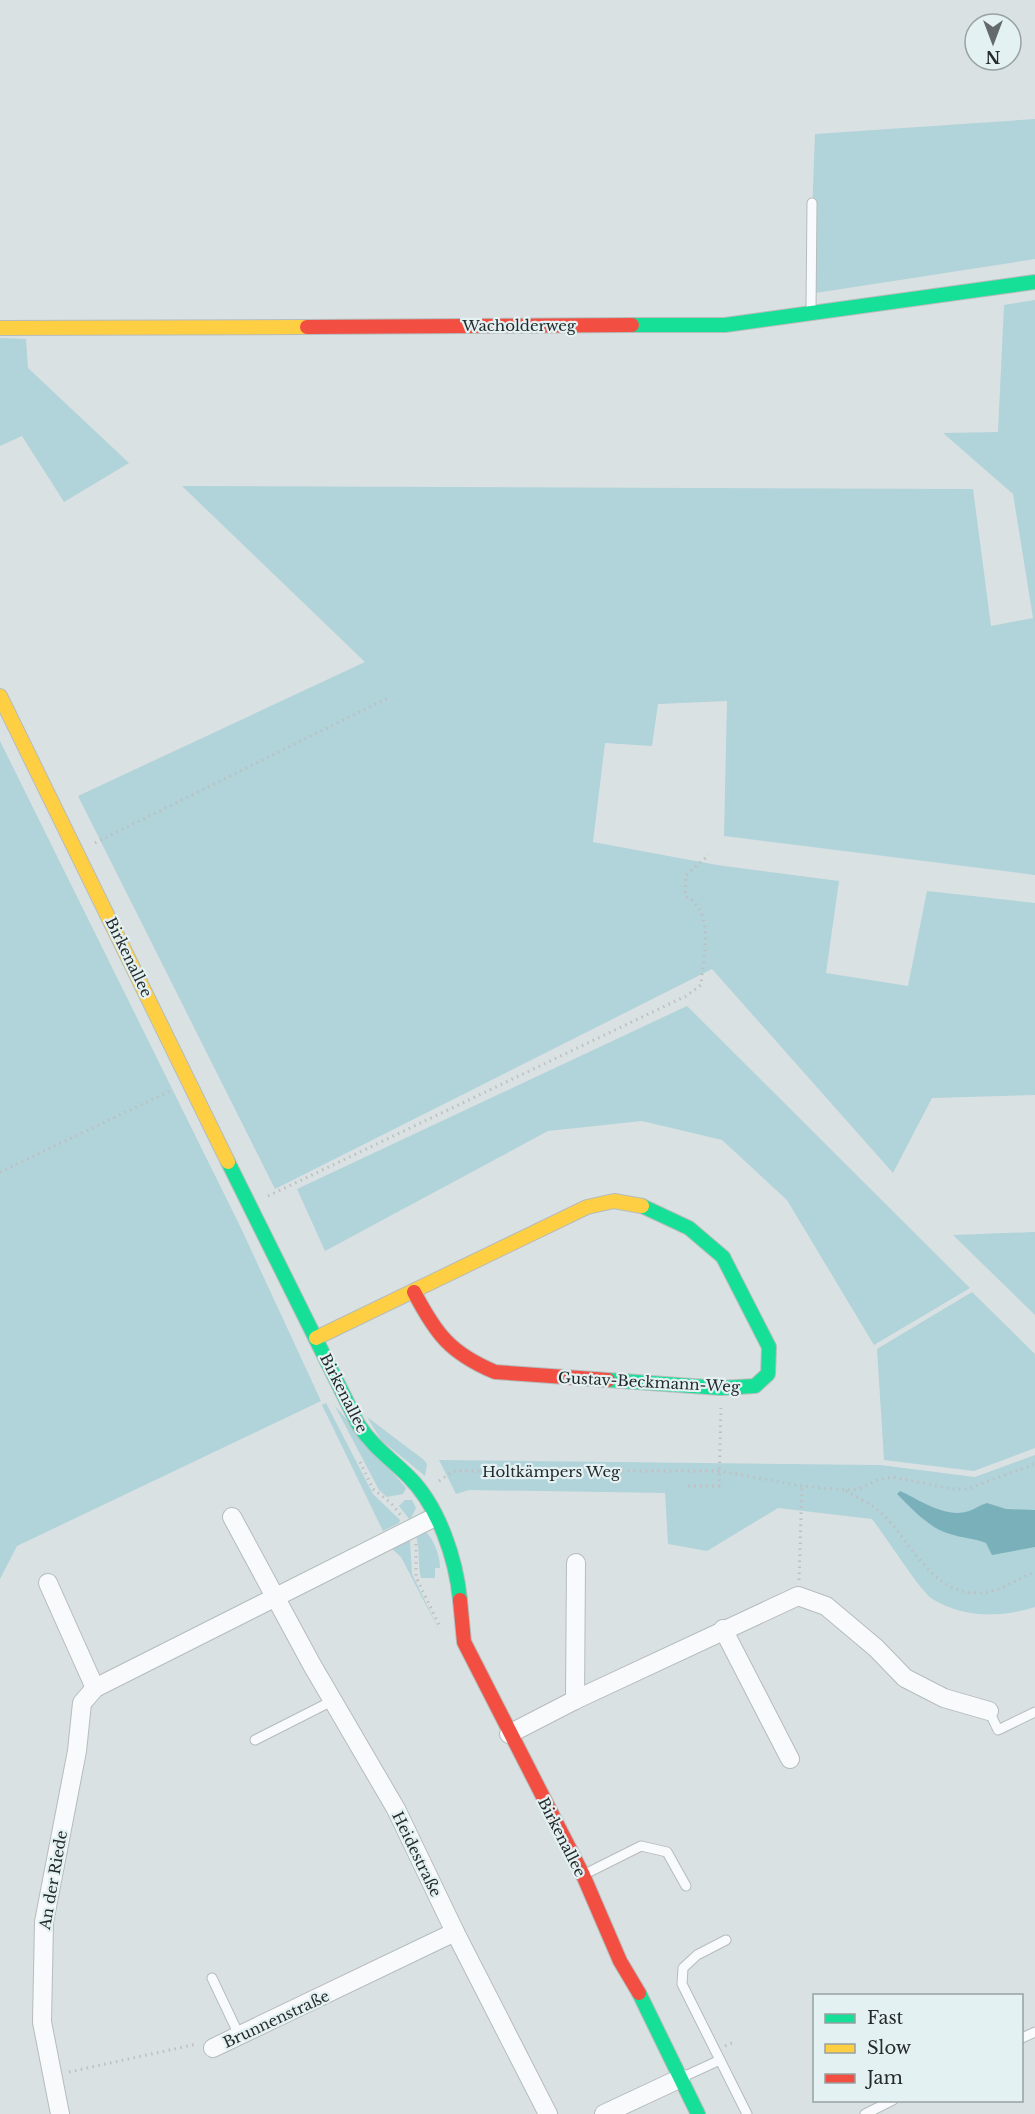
<svg xmlns="http://www.w3.org/2000/svg" width="1035" height="2114" viewBox="0 0 1035 2114" font-family="'Libre Baskerville',serif">
  <style>
    .green { fill: #b1d3da }
    .water { fill: #79b0ba }
    .lines { fill: none; stroke-linecap: round; stroke-linejoin: round }
    .lane-casing { stroke: #b6bcbc; stroke-width: 11 }
    .street-casing { stroke: #b6bcbc; stroke-width: 20 }
    .fast-casing { stroke: #b6bcbc; stroke-width: 16 }
    .slow-casing { stroke: #b6bcbc; stroke-width: 16 }
    .jam-casing { stroke: #b6bcbc; stroke-width: 16 }
    .path { stroke: #bdbfc0; stroke-width: 3; stroke-dasharray: 1.5 4.5; stroke-linecap: butt }
    .lane { stroke: #f9fafb; stroke-width: 9 }
    .street { stroke: #f9fafb; stroke-width: 18 }
    .fast { stroke: #16e098; stroke-width: 14 }
    .slow { stroke: #ffcf43; stroke-width: 14 }
    .jam { stroke: #f24e42; stroke-width: 14 }
    .labels { text-anchor: middle; dominant-baseline: central; stroke-width: 4.5; stroke-linejoin: round; paint-order: stroke }
    .street-label { font-size: 15px; fill: #252a2b; stroke: #e4f1f3 }
  </style>
  <rect width="100%" height="100%" fill="#dae1e2"/>
  <g class="green">
    <path d="M 1035,119 L 1035,259 L 809,294 L 815,134 Z"/>
    <path d="M 1035,300 L 1035,875 L 724,836 L 727,701 L 658,704 L 652,746 L 605,743 L 593,842 L 717,865 L 839,881 L 826,973 L 908,986 L 927,891 L 1035,903 L 1035,1095 L 932,1098 L 893,1173 L 712,969 L 275,1189 L 78,796 L 365,662 L 182,486 L 973,489 L 991,626 L 1033,618 L 1013,494 L 943,433 L 998,432 L 1004,305 Z"/>
    <path d="M 0,338 L 26,339 L 28,368 L 129,463 L 64,502 L 22,436 L 0,446 Z"/>
    <path d="M 0,741 L 240,1226 L 321,1401 L 17,1546 L 0,1579 Z"/>
    <path d="M 687,1006 L 970,1288 L 874,1345 L 787,1200 L 722,1140 L 642,1121 L 548,1131 L 325,1251 L 297,1189 Z"/>
    <path d="M 1035,1232 L 1035,1315 L 953,1235 Z"/>
    <path d="M 972,1292 L 1035,1354 L 1035,1448 L 974,1471 L 884,1460 L 877,1349 Z"/>
    <path d="M 326,1403 L 373,1494 L 400,1520 L 399,1523 L 383,1531 L 322,1405 Z"/>
    <path d="M 335,1406 L 406,1488 L 403,1494 L 387,1497 L 379,1490 Z"/>
    <path d="M 367,1417 L 424,1460 L 427,1464 L 425,1476 L 381,1440 Z"/>
    <path d="M 1035,1455 L 1035,1607 C 1001,1618 962,1618 931,1598 C 919,1589 884,1534 872,1519 L 778,1508 L 707,1551 L 668,1544 L 665,1493 L 469,1490 L 456,1494 L 439,1460 L 880,1465 L 975,1477 Z"/>
    <path d="M 405,1500 L 412,1500 L 416,1508 L 410,1520 L 399,1506 Z"/>
    <path d="M 426,1532 C 434,1540 440,1556 440,1568 L 435,1568 L 435,1578 L 421,1578 C 417,1563 421,1548 415,1533 Z"/>
    <path d="M 406,1539 L 410,1540 L 412,1574 L 441,1634 L 401,1557 L 390,1547 Z"/>
  </g>
  <path class="water" d="M 900,1491 C 920,1500 946,1519 969,1511 C 975,1509 980,1505 987,1503 L 1006,1509 L 1035,1510 L 1035,1547 L 992,1555 L 986,1543 C 973,1538 962,1538 950,1534 C 929,1528 912,1509 897,1494 Z"/>
  <g class="lines">
    <g class="lane-casing">
      <g id="lane">
        <path d="M 811,310 L 812,203"/>
        <path d="M 989,1711 L 998,1730 L 1035,1712"/>
        <path d="M 255,1740 L 334,1700"/>
        <path d="M 585,1874 L 641,1846 L 667,1852 L 686,1886"/>
        <path d="M 726,1940 L 697,1955 L 683,1968 L 682,1984 L 747,2114"/>
        <path d="M 212,1978 L 240,2037"/>
        <path d="M 1022,2038 L 1035,2032"/>
        <path d="M 683,2077 L 720,2060"/>
        <path d="M 865,2114 L 893,2100"/>
      </g>
    </g>
    <g class="street-casing">
      <g id="street">
        <path d="M 232,1517 L 312,1665 L 396,1809 L 455,1932 L 548,2114"/>
        <path d="M 48,1583 L 95,1688"/>
        <path d="M 723,1629 L 790,1759"/>
        <path d="M 575,1700 L 576,1563"/>
        <path d="M 509,1734 L 575,1700 L 798,1596 L 826,1606 L 876,1648 L 905,1678 L 944,1698 L 989,1711"/>
        <path d="M 213,2048 L 455,1932"/>
        <path d="M 60,2114 L 42,2022 L 44,1922 L 77,1751 L 82,1703 L 95,1688 L 433,1518"/>
        <path d="M 604,2114 L 681,2078"/>
      </g>
    </g>
    <g class="fast-casing">
      <g id="fast">
        <path d="M 632,325 L 725,325 L 1035,282"/>
        <path d="M 228,1162 L 358,1424 C 372,1446 391,1459 409,1477 C 439,1507 456,1559 460,1600"/>
        <path d="M 608,1380 L 721,1388 L 755,1386 L 768,1374 L 769,1347 L 723,1257 L 689,1228 L 642,1206"/>
        <path d="M 639,1993 L 698,2114"/>
      </g>
    </g>
    <g class="slow-casing">
      <g id="slow">
        <path d="M 0,328 L 307,327"/>
        <path d="M 0,696 L 228,1162"/>
        <path d="M 316,1338 L 587,1207 L 614,1201 L 642,1206"/>
      </g>
    </g>
    <g class="jam-casing">
      <g id="jam">
        <path d="M 307,327 L 632,325"/>
        <path d="M 414,1292 C 436,1334 450,1353 495,1372 L 608,1380"/>
        <path d="M 460,1600 L 464,1642 L 583,1875 L 620,1961 L 639,1993"/>
      </g>
    </g>
    <g class="path">
      <path d="M 95,843 L 390,697"/>
      <path d="M 0,1172 L 170,1091"/>
      <path d="M 268,1196 L 686,996 L 701,985 C 703,957 716,911 685,896 L 686,875 L 709,855"/>
      <path d="M 360,1462 L 373,1489 L 391,1503 L 402,1517"/>
      <path d="M 439,1481 L 453,1471 L 720,1471 L 802,1486 L 844,1490 L 858,1489 L 878,1480 L 893,1477 L 951,1489 L 967,1489 L 1035,1464"/>
      <path d="M 688,1486 L 719,1486 L 721,1408"/>
      <path d="M 846,1491 C 856,1497 868,1502 878,1510 C 909,1536 930,1595 979,1593 C 999,1593 1016,1579 1035,1572"/>
      <path d="M 416,1544 L 416,1577 L 439,1625"/>
      <path d="M 799,1580 L 802,1486"/>
      <path d="M 725,2046 L 734,2042"/>
      <path d="M 69,2072 L 197,2044"/>
    </g>
    <use href="#lane" class="lane"/>
    <use href="#street" class="street"/>
    <use href="#fast" class="fast"/>
    <use href="#slow" class="slow"/>
    <use href="#jam" class="jam"/>
  </g>
  <g class="labels">
    <g class="street-label">
      <text x="519" y="325">Wacholderweg</text>
      <text transform="translate(129 957) rotate(64)">Birkenallee</text>
      <text transform="translate(649 1382) rotate(3)">Gustav-Beckmann-Weg</text>
      <text transform="translate(344 1393) rotate(63)">Birkenallee</text>
      <text x="551" y="1471">Holtkämpers Weg</text>
      <text transform="translate(562 1837) rotate(63)">Birkenallee</text>
      <text transform="translate(417 1854) rotate(64)">Heidestraße</text>
      <text transform="translate(53 1880) rotate(-80)">An der Riede</text>
      <text transform="translate(276 2019) rotate(-25)">Brunnenstraße</text>
    </g>
  </g>
  <rect x="813" y="1994" width="210" height="108" fill="#e4f1f3" stroke="#98a1a3" stroke-width="1.5"/>
  <rect x="825" y="2014" width="30" height="9" fill="#16e098" stroke="#98a1a3" stroke-width="1.5"/>
  <text x="867" y="2024" font-size="18" fill="#252a2b">Fast</text>
  <rect x="825" y="2044" width="30" height="9" fill="#ffcf43" stroke="#98a1a3" stroke-width="1.5"/>
  <text x="867" y="2054" font-size="18" fill="#252a2b">Slow</text>
  <rect x="825" y="2074" width="30" height="9" fill="#f24e42" stroke="#98a1a3" stroke-width="1.5"/>
  <text x="867" y="2084" font-size="18" fill="#252a2b">Jam</text>
  <g transform="translate(993 42) rotate(180)"><circle r="28" fill="#e4f1f3" stroke="#98a1a3" stroke-width="1.5"/>
  <path d="M0-4.5L10 22L0 15L-10 22Z" fill="#646a6b"/>
  <text y="-9" font-size="16" font-weight="bold" text-anchor="middle" fill="#252a2b">N</text>
  </g>
</svg>
